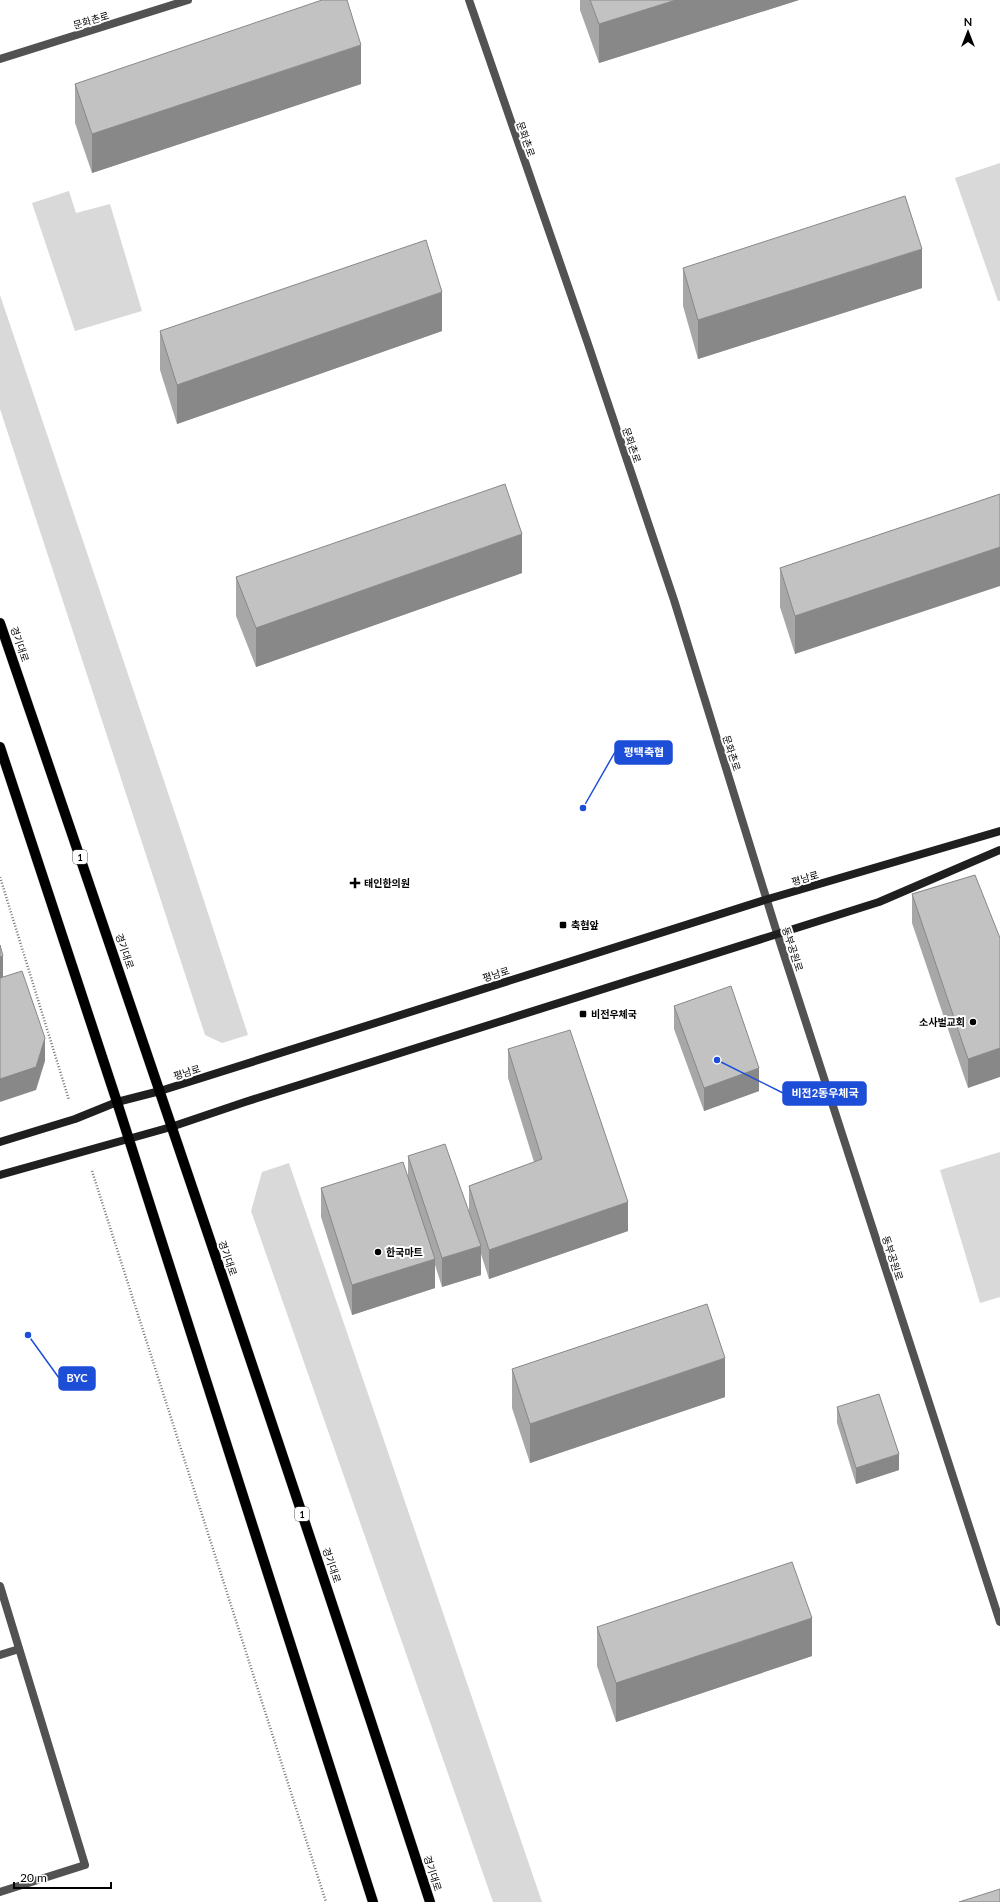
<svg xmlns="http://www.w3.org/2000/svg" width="1000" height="1902" viewBox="0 0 1000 1902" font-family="Lato,'Noto Sans KR',sans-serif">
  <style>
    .green { fill: #d9d9d9 }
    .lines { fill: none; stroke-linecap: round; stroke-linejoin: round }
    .primary-casing { stroke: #dbdbdb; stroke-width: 11 }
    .path { stroke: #747474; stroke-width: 2.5; stroke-dasharray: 1 2; stroke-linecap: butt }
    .street { stroke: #525252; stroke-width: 8 }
    .secondary { stroke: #1f1f1f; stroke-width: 8 }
    .primary { stroke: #000; stroke-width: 10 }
    .wall { fill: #a7a7a7 }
    .shaded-wall { fill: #888 }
    .building { fill: #c2c2c2; stroke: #888 }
    .poi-dot { fill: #000; stroke: #fff; stroke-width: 1.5 }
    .labels { text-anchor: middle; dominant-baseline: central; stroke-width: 4; stroke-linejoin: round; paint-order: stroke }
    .shield { fill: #fff; stroke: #4c4c4c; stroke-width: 1 }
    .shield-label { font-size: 9px; font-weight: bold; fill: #000 }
    .street-label { font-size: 10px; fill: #000; stroke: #fff }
    .poi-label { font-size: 10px; font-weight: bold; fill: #000; stroke: #fff; text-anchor: start }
    .leader { fill: none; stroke: #1d4ed8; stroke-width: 1.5 }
    .callout-dot { fill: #1d4ed8; stroke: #fff; stroke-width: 1.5 }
    .callout { fill: #1d4ed8; stroke: #1d4ed8; stroke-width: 1.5 }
    .callout-label { font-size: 11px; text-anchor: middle; font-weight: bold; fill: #fff }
  </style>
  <rect width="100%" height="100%" fill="#fff"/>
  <g class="green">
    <path d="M 1000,163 L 1000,301 L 998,301 L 955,178 Z"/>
    <path d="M 69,191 L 76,213 L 110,204 L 142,311 L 75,331 L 32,203 Z"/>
    <path d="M 0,295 L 186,846 L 248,1035 L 222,1043 L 205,1035 L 0,409 Z"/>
    <path d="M 1000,1152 L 1000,1297 L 980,1303 L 940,1170 Z"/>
    <path d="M 289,1163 L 542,1902 L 493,1902 L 251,1211 L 262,1172 Z"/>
  </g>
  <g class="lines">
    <g class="primary-casing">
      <g id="primary">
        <path d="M 0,623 C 145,1048 291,1474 430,1902"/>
        <path d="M 0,747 L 117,1102 L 373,1902"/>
      </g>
    </g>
    <g class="path">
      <path d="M 0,877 L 69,1100"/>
      <path d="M 92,1171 L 326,1902"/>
    </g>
    <g class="street">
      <path d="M 469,0 L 587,341 L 674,600 L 777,933 L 1000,1622"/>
      <path d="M 0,59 L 188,0"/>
      <path d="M 0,1586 L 85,1865 L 0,1892"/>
      <path d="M 0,1655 L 19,1649"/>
    </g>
    <g class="secondary">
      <path d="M 0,1142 L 75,1119 L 117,1102 L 160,1091 L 768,899 L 1000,831"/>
      <path d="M 0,1175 L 171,1127 L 245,1102 L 879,902 L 1000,850"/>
    </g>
    <use href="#primary" class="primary"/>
  </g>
  <g class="wall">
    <path d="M 580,0 L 799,0 L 599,63 L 580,10 Z"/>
    <path d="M 75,84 L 361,84 L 92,173 L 75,123 Z"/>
    <path d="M 683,268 L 922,288 L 698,359 L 683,306 Z"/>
    <path d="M 160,331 L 442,331 L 177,424 L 160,370 Z"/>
    <path d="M 1000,494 L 795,654 L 780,607 L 780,568 Z"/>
    <path d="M 522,573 L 256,667 L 236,616 L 236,577 Z"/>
    <path d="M 975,875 L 968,1088 L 912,923 L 912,894 Z"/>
    <path d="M 674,1006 L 759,1091 L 704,1111 L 674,1029 Z"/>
    <path d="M 508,1049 L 628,1231 L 489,1279 L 481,1254 L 481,1275 L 442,1287 L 435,1265 L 435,1288 L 352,1315 L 321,1217 L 321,1188 L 408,1179 L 408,1156 L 469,1211 L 469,1186 L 534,1162 L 508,1078 Z"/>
    <path d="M 512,1369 L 725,1397 L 530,1463 L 512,1408 Z"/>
    <path d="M 837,1407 L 899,1470 L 856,1484 L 837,1423 Z"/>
    <path d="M 597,1627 L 812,1656 L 616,1722 L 597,1666 Z"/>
  </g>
  <g class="shaded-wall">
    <path d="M 676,0 L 799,0 L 599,63 L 599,24 Z"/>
    <path d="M 361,45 L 361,84 L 92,173 L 92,134 Z"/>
    <path d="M 922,249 L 922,288 L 698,359 L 698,320 Z"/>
    <path d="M 442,292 L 442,331 L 177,424 L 177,385 Z"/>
    <path d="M 522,534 L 522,573 L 256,667 L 256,628 Z"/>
    <path d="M 1000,547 L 1000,586 L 795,654 L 795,616 Z"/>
    <path d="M 3,956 L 3,979 L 0,980 L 0,957 Z"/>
    <path d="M 45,1038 L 45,1061 L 36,1090 L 0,1102 L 0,1079 Z"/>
    <path d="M 1000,1048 L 1000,1077 L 968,1088 L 968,1059 Z"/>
    <path d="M 759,1068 L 759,1091 L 704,1111 L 704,1088 Z"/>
    <path d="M 628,1202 L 628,1231 L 489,1279 L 489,1250 Z"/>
    <path d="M 481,1246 L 481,1275 L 442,1287 L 442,1258 Z"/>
    <path d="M 435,1259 L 435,1288 L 352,1315 L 352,1285 Z"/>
    <path d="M 725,1358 L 725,1397 L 530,1463 L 530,1424 Z"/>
    <path d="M 899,1454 L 899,1470 L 856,1484 L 856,1468 Z"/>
    <path d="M 812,1618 L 812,1656 L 616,1722 L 616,1683 Z"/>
  </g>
  <g class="building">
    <path d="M 322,0 L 347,0 L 361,45 L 92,134 L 75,84 Z"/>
    <path d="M 590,0 L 676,0 L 599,24 Z"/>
    <path d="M 905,196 L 922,249 L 698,320 L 683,268 Z"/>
    <path d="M 426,240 L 442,292 L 177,385 L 160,331 Z"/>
    <path d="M 505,484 L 522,534 L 256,628 L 236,577 Z"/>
    <path d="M 1000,494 L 1000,547 L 795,616 L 780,568 Z"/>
    <path d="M 975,875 L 1000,938 L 1000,1048 L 968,1059 L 912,894 Z"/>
    <path d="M 0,945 L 3,956 L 0,957 Z"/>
    <path d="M 22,971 L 45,1038 L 36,1067 L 0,1079 L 0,978 Z"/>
    <path d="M 731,986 L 759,1068 L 704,1088 L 674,1006 Z"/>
    <path d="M 570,1030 L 628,1202 L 489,1250 L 469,1186 L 542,1159 L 508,1049 Z"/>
    <path d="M 445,1144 L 481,1246 L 442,1258 L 408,1156 Z"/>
    <path d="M 403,1162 L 435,1259 L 352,1285 L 321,1188 Z"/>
    <path d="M 707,1304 L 725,1358 L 530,1424 L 512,1369 Z"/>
    <path d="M 879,1394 L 899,1454 L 856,1468 L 837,1407 Z"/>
    <path d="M 792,1562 L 812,1618 L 616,1683 L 597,1627 Z"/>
    <path d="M 1000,1889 L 1000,1902 L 959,1902 Z"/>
  </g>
  <g class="poi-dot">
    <path d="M353 877h4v4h4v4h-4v4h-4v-4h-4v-4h4z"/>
    <rect x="559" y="921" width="8" height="8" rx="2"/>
    <rect x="579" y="1010" width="8" height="8" rx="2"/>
    <circle cx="973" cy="1022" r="4"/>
    <circle cx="378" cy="1252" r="4"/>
  </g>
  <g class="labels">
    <g class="shield">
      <rect x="73" y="850" width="14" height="14" rx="3"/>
      <rect x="295" y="1507" width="14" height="14" rx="3"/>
    </g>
    <g class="shield-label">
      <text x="80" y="857">1</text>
      <text x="302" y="1514">1</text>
    </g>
    <g class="street-label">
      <text transform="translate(91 20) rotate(-17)">문화촌로</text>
      <text transform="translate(526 139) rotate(71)">문화촌로</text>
      <text transform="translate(632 445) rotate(71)">문화촌로</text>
      <text transform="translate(20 644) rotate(71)">경기대로</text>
      <text transform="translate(732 753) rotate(72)">문화촌로</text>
      <text transform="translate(805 878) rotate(-16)">평남로</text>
      <text transform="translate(793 949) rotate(72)">동부공원로</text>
      <text transform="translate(125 951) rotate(71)">경기대로</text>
      <text transform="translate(496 974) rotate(-18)">평남로</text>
      <text transform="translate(187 1072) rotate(-18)">평남로</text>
      <text transform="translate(228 1258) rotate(71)">경기대로</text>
      <text transform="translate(893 1258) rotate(72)">동부공원로</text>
      <text transform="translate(332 1565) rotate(71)">경기대로</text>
      <text transform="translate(433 1873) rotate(72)">경기대로</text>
    </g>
    <g class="poi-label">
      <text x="364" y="883">태인한의원</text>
      <text x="571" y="925">축협앞</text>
      <text x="591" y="1014">비전우체국</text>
      <text x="965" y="1022" text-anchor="end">소사벌교회</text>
      <text x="386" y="1252">한국마트</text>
    </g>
  </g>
  <path class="leader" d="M583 808L615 752M717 1060L783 1093M28 1335L59 1378"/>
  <g class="callout-dot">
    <circle cx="583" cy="808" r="4"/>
    <circle cx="717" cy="1060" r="4"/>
    <circle cx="28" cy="1335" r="4"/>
  </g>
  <g class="callout">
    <rect x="615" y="741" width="57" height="23" rx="4"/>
    <rect x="783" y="1082" width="83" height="23" rx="4"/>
    <rect x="59" y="1367" width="36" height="23" rx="4"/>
  </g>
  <g class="callout-label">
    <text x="644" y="756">평택축협</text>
    <text x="825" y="1097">비전2동우체국</text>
    <text x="77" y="1382">BYC</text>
  </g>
  <g transform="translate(968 32)" stroke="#ffffff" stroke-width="3" paint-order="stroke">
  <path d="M0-3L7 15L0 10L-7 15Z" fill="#000000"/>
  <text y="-6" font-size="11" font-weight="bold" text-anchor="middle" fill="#000000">N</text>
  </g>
  <path d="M14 1882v6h97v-6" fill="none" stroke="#000000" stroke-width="2"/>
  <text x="20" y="1882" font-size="12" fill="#000000" stroke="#ffffff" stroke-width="3" paint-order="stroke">20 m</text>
</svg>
